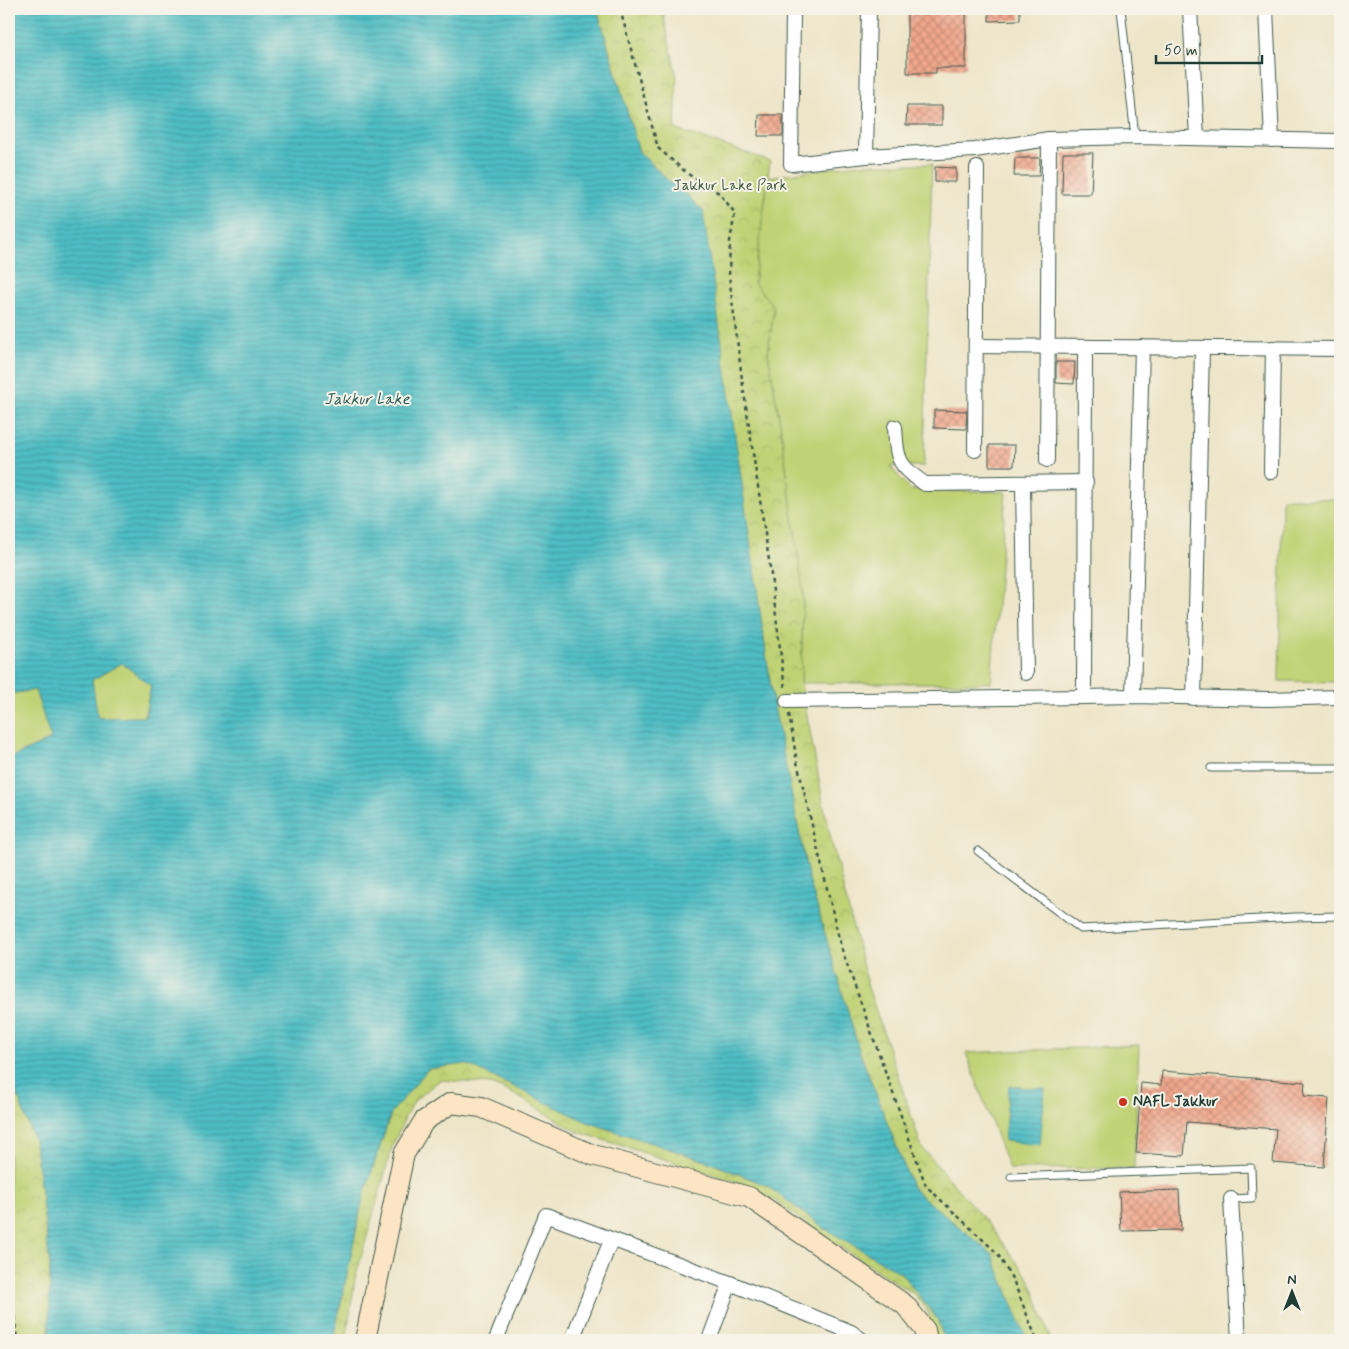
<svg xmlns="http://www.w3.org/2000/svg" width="1349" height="1349" viewBox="0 0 1349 1349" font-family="Mynerve,sans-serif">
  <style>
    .grass { fill: #c0d275; stroke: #708854 }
    .park { fill: url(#park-crowns); stroke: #708854 }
    .water { fill: url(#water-rules); stroke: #377d7c; fill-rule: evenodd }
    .building { fill: url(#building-cross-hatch) }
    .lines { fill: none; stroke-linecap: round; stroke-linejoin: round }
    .lane-casing { stroke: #3e564a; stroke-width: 9 }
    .street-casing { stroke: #3e564a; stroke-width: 16 }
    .secondary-casing { stroke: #3e564a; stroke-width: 22 }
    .path { stroke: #3e564a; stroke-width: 2.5; stroke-dasharray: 4 4; stroke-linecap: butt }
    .lane { stroke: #fff; stroke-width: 7 }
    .street { stroke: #fff; stroke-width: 14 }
    .secondary { stroke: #fce5c4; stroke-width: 20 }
    .poi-dot { fill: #c8321e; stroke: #f7f3e8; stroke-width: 2 }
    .labels { text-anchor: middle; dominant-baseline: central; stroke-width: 4; stroke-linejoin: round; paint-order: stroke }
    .park-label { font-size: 15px; fill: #3f5b41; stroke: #f7f3e8 }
    .poi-label { font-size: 15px; font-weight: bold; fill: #1f3d34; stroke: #f7f3e8; text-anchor: start }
    .water-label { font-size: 16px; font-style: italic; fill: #2b5d58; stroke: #f7f3e8 }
  </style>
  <defs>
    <pattern id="park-crowns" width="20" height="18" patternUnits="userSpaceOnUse" patternTransform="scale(1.25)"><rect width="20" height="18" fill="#c0d275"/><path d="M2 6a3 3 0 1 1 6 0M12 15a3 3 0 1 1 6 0" fill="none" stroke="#a5b566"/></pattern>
    <pattern id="water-rules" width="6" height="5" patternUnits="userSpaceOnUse" patternTransform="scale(1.25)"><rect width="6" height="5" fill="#4fbdc4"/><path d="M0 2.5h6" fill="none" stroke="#419ba0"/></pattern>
    <pattern id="building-cross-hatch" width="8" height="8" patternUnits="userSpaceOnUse" patternTransform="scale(1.25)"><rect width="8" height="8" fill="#f1a78c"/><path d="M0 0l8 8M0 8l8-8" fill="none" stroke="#c38973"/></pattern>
  </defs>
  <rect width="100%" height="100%" fill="#f7f3e8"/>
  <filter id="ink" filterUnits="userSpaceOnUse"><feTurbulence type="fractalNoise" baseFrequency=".02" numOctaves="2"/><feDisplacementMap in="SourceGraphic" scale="10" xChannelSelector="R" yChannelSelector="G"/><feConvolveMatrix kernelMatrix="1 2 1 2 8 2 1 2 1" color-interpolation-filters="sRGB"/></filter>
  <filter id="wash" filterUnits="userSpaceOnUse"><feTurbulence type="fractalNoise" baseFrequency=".0096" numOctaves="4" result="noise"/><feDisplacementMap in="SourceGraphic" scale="20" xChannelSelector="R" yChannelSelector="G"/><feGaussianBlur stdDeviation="1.12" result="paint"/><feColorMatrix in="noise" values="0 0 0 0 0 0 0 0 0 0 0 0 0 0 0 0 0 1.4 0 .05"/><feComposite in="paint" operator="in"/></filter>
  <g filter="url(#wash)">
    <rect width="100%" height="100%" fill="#ede5c8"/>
    <g class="grass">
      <path d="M 858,164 L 932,164 L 924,466 L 890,466 L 910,490 L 1006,492 L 991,683 L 801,683 L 803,592 L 780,423 L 768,353 L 774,308 L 754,283 L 768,177 Z"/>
      <path d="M 1282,498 L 1340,499 L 1340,682 L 1279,681 Z"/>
      <path d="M 122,663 L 151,686 L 144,717 L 97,718 L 92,680 Z"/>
      <path d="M 35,690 L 51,739 L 13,757 L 9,755 L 9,694 Z"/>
      <path d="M 1139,1045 L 1134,1168 L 1009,1169 L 966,1053 Z"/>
    </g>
    <g class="park">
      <path d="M 597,9 L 662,9 L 677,77 L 675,129 L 770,161 L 754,283 L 774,307 L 768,353 L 780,423 L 803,592 L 801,683 L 827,823 L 868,987 L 922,1148 L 989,1225 L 1030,1280 L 1051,1340 L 1027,1340 L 992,1254 L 913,1189 L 860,1053 L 808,876 L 773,702 L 717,315 L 690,198 L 670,182 L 639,152 Z"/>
      <path d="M 466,1063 L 494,1077 L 766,1185 L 824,1228 L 901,1273 L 938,1320 L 944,1340 L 936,1340 L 928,1312 L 914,1294 L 822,1235 L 771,1198 L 750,1186 L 578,1132 L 510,1092 L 491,1084 L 440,1080 L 415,1100 L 405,1117 L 392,1148 L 355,1279 L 346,1340 L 333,1340 L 363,1198 L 391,1113 L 428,1069 Z"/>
      <path d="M 9,1072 L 35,1143 L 50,1265 L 49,1340 L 9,1340 Z"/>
    </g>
    <g class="water">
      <path d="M 9,9 L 597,9 L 639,152 L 670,182 L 690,198 L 703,211 L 773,702 L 808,876 L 860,1053 L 913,1189 L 992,1254 L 1027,1340 L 944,1340 L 938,1320 L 901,1273 L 824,1228 L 766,1185 L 706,1161 L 587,1122 L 466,1064 L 428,1069 L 391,1113 L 363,1198 L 333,1340 L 49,1340 L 50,1265 L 35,1143 L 9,1072 L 9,755 L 13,757 L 51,739 L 35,690 L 9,694 ZM 122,663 L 151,686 L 145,717 L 98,718 L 92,680 Z"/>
      <path d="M 1009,1086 L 1045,1089 L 1040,1145 L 1004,1141 Z"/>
    </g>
    <g id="blocks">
      <g class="building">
        <path d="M 907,9 L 966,9 L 966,68 L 936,68 L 936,73 L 907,73 Z"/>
        <path d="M 989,9 L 1020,9 L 1020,20 L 989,21 Z"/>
        <path d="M 907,106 L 942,106 L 942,125 L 906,125 Z"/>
        <path d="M 759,115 L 783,115 L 783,136 L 758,136 Z"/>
        <path d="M 1063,153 L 1093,153 L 1091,194 L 1062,194 Z"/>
        <path d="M 1015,158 L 1040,158 L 1039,176 L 1014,176 Z"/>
        <path d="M 935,167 L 956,168 L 956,182 L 935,182 Z"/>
        <path d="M 1056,362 L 1075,362 L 1074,384 L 1056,383 Z"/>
        <path d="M 934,410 L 967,411 L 966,429 L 934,428 Z"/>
        <path d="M 989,445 L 1015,445 L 1014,466 L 989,466 Z"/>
        <path d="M 1162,1071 L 1305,1082 L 1304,1096 L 1329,1098 L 1324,1167 L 1273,1163 L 1276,1129 L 1187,1122 L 1184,1156 L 1136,1153 L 1141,1083 L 1161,1085 Z"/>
        <path d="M 1179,1190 L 1181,1230 L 1121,1231 L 1119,1192 Z"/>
      </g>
    </g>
  </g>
  <g filter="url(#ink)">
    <use href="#blocks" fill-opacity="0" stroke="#3e564a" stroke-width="1"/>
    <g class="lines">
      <g class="lane-casing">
        <g id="lane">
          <path d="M 1121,9 L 1135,137"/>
          <path d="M 1211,768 L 1340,768"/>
          <path d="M 978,851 L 1081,929 L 1294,917 L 1340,916"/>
          <path d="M 1011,1177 L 1251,1168 L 1252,1198 L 1231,1199"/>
        </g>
      </g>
      <g class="street-casing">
        <g id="street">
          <path d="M 1190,9 L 1197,138"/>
          <path d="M 1266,9 L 1272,140"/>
          <path d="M 793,15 L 791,164 L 866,156 L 975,150 L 1049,139 L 1135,137 L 1340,141"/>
          <path d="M 866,156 L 869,9"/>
          <path d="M 976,346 L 1340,349"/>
          <path d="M 1085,347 L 1084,697 L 1133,696 L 1267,699 L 1340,697"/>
          <path d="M 895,427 C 897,459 897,465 925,484 L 1086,482"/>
          <path d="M 975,450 L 977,168"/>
          <path d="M 1047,460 L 1049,139"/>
          <path d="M 1271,472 L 1273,348"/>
          <path d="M 1023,483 L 1026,673"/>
          <path d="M 1133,696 L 1142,347"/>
          <path d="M 1194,698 L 1202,348"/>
          <path d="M 787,701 L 1084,697"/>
          <path d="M 1231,1199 L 1239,1340"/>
          <path d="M 496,1340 L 546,1215 L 730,1283 L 851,1332 L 862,1340"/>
          <path d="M 572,1340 L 611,1240"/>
          <path d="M 709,1340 L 730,1283"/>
        </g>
      </g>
      <g class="secondary-casing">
        <path id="secondary" d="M 365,1340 L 404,1154 L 424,1121 L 451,1103 L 481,1107 L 593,1155 L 749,1197 L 905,1305 L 925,1330 L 927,1340"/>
      </g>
      <g class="path">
        <path d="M 620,9 L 658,148 L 688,174 L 719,193 L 735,213 L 730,241 L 729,275 L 742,379 L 770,567 L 785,689"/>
        <path d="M 789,714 L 797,762 L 841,947 L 926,1186 L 997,1253 L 1013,1280 L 1037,1340"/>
        <path d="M 9,1269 L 17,1340"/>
      </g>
      <use href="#lane" class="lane"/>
      <use href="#street" class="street"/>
      <use href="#secondary" class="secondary"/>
    </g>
  </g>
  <circle class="poi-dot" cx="1123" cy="1102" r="5"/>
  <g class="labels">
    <g class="park-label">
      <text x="730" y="186">Jakkur Lake Park</text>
    </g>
    <g class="poi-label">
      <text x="1133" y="1102">NAFL Jakkur</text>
    </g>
    <g class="water-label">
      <text x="367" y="399">Jakkur Lake</text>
    </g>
  </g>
  <rect width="1349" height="1349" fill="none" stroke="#f7f3e8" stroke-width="30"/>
  <g transform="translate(1292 1292)" stroke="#f7f3e8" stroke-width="4" paint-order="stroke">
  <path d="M0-4L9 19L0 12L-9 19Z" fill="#1f3d34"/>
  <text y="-8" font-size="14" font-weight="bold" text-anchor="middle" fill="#1f3d34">N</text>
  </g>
  <path d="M1156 55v8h106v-8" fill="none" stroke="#1f3d34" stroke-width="2.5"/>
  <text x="1164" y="55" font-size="15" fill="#1f3d34" stroke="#f7f3e8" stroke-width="4" paint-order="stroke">50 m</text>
</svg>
